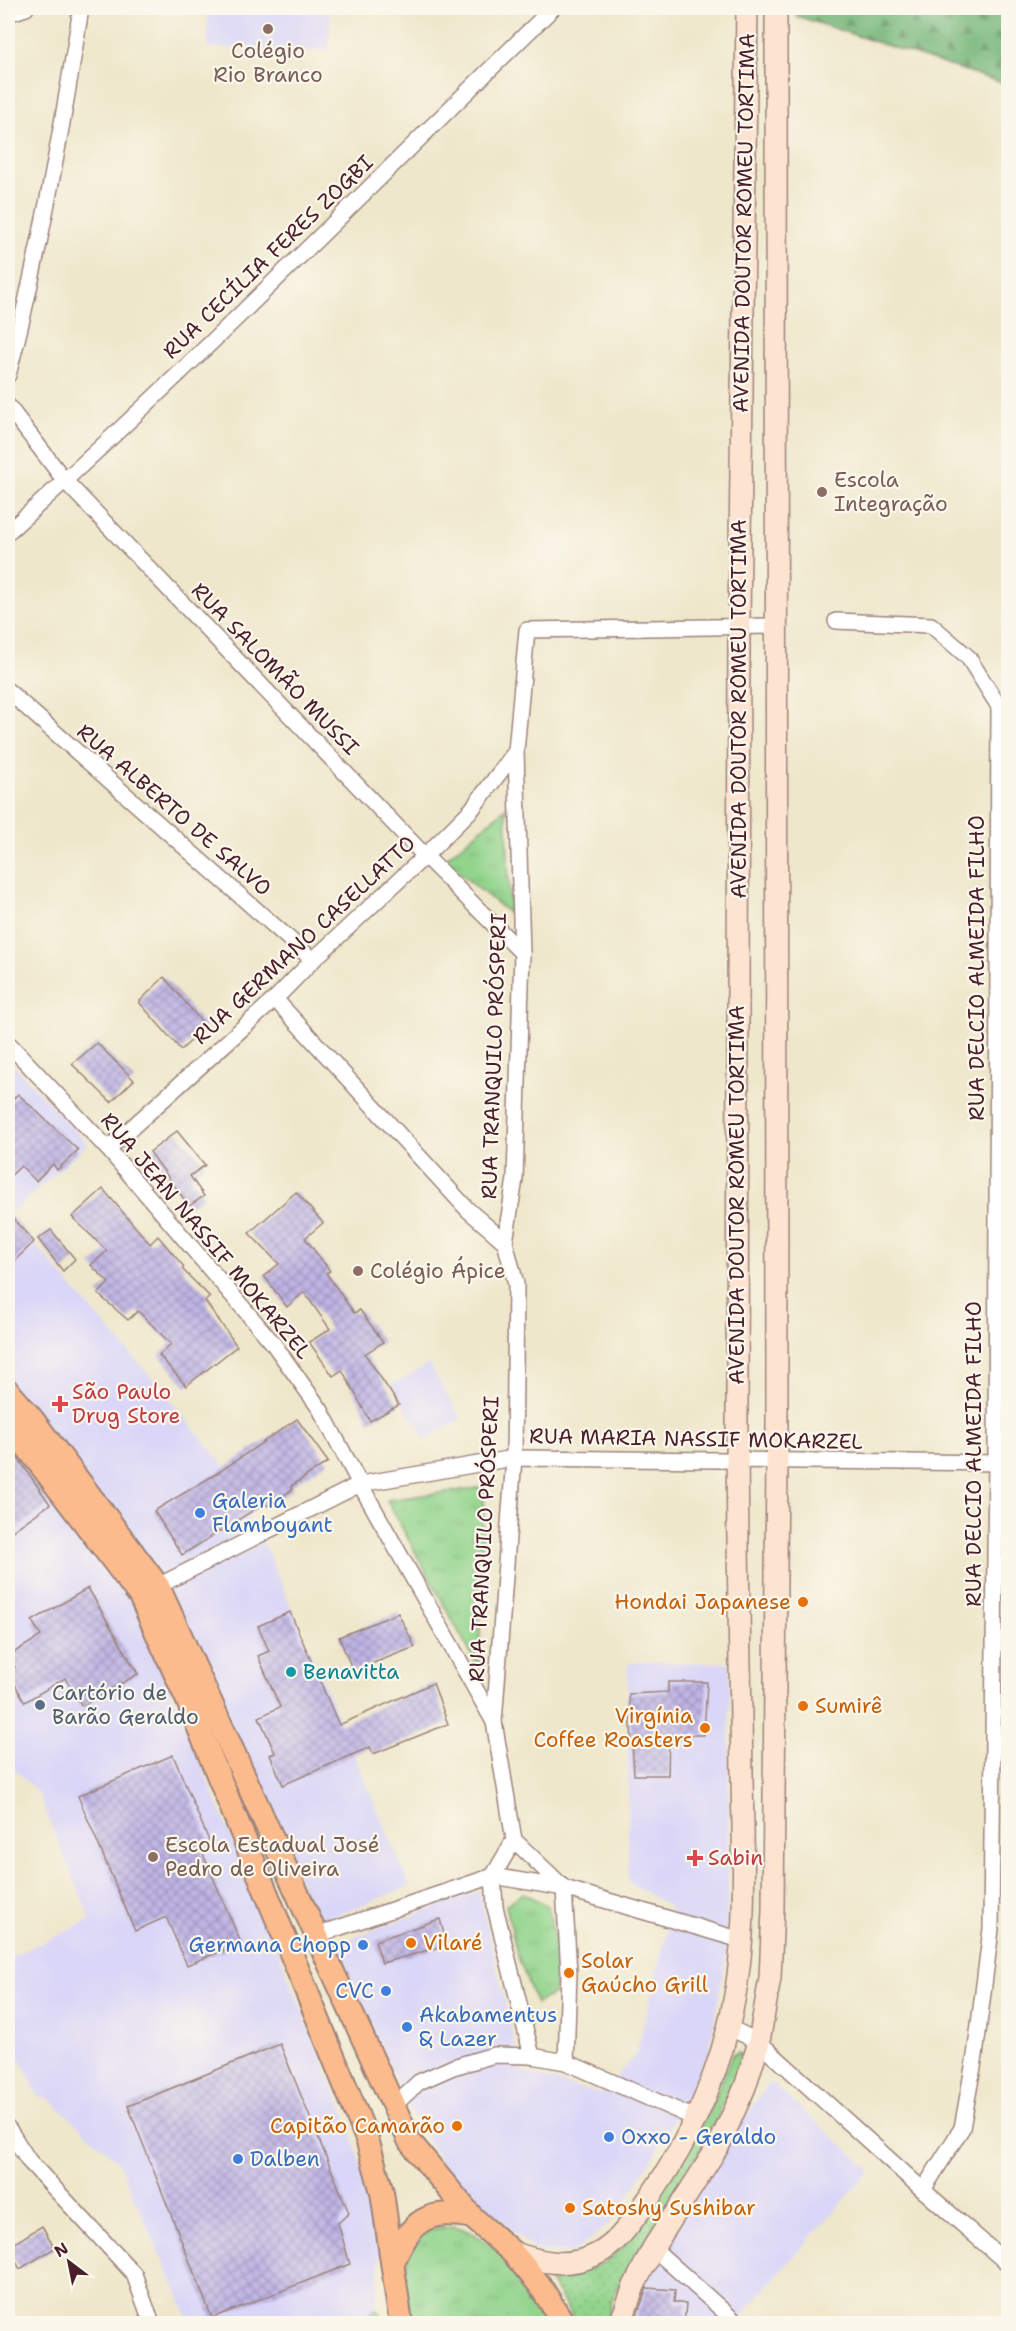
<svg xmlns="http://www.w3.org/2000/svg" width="1016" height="2331" viewBox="0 0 1016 2331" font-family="'Shantell Sans',sans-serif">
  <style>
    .built { fill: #dad6f7 }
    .grass { fill: url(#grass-dots); stroke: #6e7a5c; stroke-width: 1.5 }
    .forest { fill: url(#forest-firs); stroke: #606a52; stroke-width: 1.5 }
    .park { fill: url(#park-tufts); stroke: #6e7a5c; stroke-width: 1.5 }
    .building { fill: url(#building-cross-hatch) }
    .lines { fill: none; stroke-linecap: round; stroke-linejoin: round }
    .street-casing { stroke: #9c837b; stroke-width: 18 }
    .secondary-casing { stroke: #9c837b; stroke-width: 24 }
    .primary-casing { stroke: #9c837b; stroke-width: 26 }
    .street { stroke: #fff; stroke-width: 15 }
    .secondary { stroke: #fde4d1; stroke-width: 21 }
    .primary { stroke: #fbbb8d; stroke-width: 22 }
    .education-dot { fill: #8d6e63; stroke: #fbf7ec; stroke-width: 2 }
    .health-dot { fill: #e0444e; stroke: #fbf7ec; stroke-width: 2 }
    .shop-dot { fill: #3f7fe0; stroke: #fbf7ec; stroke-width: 2 }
    .food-dot { fill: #e8710a; stroke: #fbf7ec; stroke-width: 2 }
    .culture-dot { fill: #0f9aa8; stroke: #fbf7ec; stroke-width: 2 }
    .service-dot { fill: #5c6f8a; stroke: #fbf7ec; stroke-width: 2 }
    .labels { text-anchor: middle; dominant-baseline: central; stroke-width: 4.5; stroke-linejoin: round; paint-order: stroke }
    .education-label { font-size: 21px; fill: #785e54; stroke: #fbf7ec; text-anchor: start }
    .street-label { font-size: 21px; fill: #4a1f2b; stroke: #fbf7ec }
    .health-label { font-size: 21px; fill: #be3a42; stroke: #fbf7ec; text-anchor: start }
    .shop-label { font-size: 21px; fill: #366cbe; stroke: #fbf7ec; text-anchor: start }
    .food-label { font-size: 21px; fill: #c56008; stroke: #fbf7ec; text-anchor: start }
    .culture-label { font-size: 21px; fill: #0d838f; stroke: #fbf7ec; text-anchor: start }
    .service-label { font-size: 21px; fill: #4e5e75; stroke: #fbf7ec; text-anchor: start }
  </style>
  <defs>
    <pattern id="grass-dots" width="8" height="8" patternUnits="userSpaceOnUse" patternTransform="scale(1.5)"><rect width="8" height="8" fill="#92d48c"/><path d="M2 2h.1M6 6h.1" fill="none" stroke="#7fb679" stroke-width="1.8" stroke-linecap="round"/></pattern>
    <pattern id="forest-firs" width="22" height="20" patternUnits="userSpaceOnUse" patternTransform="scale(1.5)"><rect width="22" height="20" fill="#75b678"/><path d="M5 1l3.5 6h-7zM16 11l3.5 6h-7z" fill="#629363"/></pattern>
    <pattern id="park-tufts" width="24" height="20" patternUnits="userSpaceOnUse" patternTransform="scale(1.5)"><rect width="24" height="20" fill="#92d48c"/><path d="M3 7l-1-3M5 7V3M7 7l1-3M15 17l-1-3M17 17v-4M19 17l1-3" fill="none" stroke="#7fb679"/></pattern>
    <pattern id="building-cross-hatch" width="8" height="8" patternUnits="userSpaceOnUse" patternTransform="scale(1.5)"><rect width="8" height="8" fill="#bfb6e5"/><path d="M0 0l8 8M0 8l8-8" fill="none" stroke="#9d93ba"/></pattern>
  </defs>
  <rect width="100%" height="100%" fill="#fbf7ec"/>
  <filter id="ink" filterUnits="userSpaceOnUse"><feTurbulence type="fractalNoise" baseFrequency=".0167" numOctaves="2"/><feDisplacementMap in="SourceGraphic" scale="12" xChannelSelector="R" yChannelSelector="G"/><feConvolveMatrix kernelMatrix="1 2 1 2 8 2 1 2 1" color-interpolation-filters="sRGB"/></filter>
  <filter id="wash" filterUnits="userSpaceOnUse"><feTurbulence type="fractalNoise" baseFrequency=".008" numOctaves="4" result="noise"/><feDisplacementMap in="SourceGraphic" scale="24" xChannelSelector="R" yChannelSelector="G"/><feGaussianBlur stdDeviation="1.35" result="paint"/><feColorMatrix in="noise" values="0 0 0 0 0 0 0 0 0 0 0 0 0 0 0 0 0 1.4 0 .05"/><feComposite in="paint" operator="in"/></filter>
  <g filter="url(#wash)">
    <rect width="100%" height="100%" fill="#efe7cb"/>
    <g class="built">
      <path d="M 223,8 L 330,8 L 329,50 L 207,48 L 208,10 L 223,11 Z"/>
      <path d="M 8,1059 L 88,1144 L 9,1215 L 158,1385 L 226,1468 L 253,1528 L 161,1576 L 8,1394 Z"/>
      <path d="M 429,1364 L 461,1419 L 425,1440 L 392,1385 Z"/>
      <path d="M 8,1436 L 134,1601 L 351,2129 L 381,2247 L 376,2309 L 360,2323 L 191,2323 L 118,2161 L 47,2097 L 39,2097 L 8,2035 L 8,1958 L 91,1920 L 38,1793 L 8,1763 Z"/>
      <path d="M 263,1541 L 410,1886 L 318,1922 L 166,1588 Z"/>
      <path d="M 650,1662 L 730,1663 L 727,1953 L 708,2056 L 664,2138 L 615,2219 L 572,2254 L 534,2250 L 446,2171 L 407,2105 L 336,1944 L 479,1891 L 521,2072 L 601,2094 L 636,2054 L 666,1936 L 669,1906 L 628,1882 L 628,1663 Z"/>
      <path d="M 770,2082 L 871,2170 L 735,2323 L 631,2324 L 657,2241 Z"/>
    </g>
    <path class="grass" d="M 739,2052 L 742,2057 L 741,2064 L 717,2118 L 691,2168 L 626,2271 L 613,2297 L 607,2323 L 575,2323 L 558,2292 L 541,2272 C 574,2275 597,2272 621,2249 L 709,2112 L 730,2060 L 733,2054 Z"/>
    <path class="forest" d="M 796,8 L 1008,8 L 1008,85 L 796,16 Z"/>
    <g class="park">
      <path d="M 506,808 L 510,914 L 444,860 Z"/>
      <path d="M 484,1487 L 479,1669 L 387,1500 Z"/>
      <path d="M 523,1893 L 548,1906 L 556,1946 L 555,1993 L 536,2004 L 517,1954 L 506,1905 Z"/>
      <path d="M 453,2226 C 500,2237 527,2287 553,2323 L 413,2323 C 405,2292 396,2249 430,2230 C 436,2226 446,2227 453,2226 Z"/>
      <path d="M 376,2309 L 387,2323 L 360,2323 Z"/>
    </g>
    <g id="blocks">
      <g class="building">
        <path d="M 164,977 L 206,1027 L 181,1050 L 139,1002 Z"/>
        <path d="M 97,1043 L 134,1080 L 111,1102 L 72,1064 Z"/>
        <path d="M 18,1094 L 78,1150 L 57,1170 L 53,1164 L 36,1181 L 21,1166 L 8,1178 L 8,1104 Z"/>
        <path d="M 177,1131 L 205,1165 L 190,1176 L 204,1196 L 189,1206 L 150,1152 Z"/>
        <path d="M 103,1189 L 150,1244 L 158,1236 L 184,1267 L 182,1269 L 210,1297 L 205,1301 L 237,1346 L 186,1386 L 159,1355 L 171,1344 L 138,1311 L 128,1320 L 98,1294 L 109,1283 L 91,1265 L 107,1251 L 72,1217 Z"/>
        <path d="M 296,1192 L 323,1223 L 305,1238 L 330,1271 L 326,1273 L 354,1313 L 360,1310 L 383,1342 L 365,1354 L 399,1405 L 370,1421 L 342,1370 L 333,1376 L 309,1342 L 330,1329 L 304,1292 L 287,1307 L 264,1276 L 279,1264 L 249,1233 Z"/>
        <path d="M 8,1213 L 34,1242 L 8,1267 Z"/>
        <path d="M 51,1230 L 75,1259 L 63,1271 L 38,1239 Z"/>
        <path d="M 297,1419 L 328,1462 L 291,1486 L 293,1489 L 268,1506 L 265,1503 L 182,1555 L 154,1511 L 219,1472 Z"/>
        <path d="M 8,1444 L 50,1504 L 8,1534 Z"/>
        <path d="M 88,1588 L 138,1674 L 82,1706 L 65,1678 L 25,1702 L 8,1672 L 15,1667 L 8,1656 L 41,1636 L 32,1621 Z"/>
        <path d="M 290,1612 L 339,1725 L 433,1683 L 448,1724 L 373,1754 L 370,1747 L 283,1785 L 270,1755 L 275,1753 L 259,1717 L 280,1707 L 258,1656 L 269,1651 L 258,1626 Z"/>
        <path d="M 398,1613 L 415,1647 L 353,1671 L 339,1637 Z"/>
        <path d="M 668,1682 L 707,1682 L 704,1735 L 669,1735 L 668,1775 L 634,1775 L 629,1694 L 668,1692 Z"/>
        <path d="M 173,1755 L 210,1843 L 200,1847 L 241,1943 L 187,1965 L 166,1917 L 135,1931 L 78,1796 Z"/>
        <path d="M 440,1919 L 447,1945 L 382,1963 L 375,1941 Z"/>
        <path d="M 280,2044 L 349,2213 L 338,2223 L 350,2264 L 212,2318 L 128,2106 Z"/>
        <path d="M 42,2226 L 55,2248 L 20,2269 L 8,2247 Z"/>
        <path d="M 647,2288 L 675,2290 L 674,2302 L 686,2304 L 684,2324 L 634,2324 Z"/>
      </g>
    </g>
  </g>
  <g filter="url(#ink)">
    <use href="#blocks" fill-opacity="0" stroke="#9c837b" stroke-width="1.5"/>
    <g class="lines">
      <g class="street-casing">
        <g id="street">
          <path d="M 8,14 L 26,8"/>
          <path d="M 8,375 C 40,254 62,131 81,8"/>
          <path d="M 8,406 L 65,481 L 425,856 L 522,953"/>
          <path d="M 8,532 C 196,364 372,183 553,8"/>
          <path d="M 836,621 L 931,625 L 968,657 L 1003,713"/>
          <path d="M 8,691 L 313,960"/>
          <path d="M 275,999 L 468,1210 L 505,1242"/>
          <path d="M 8,1043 L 108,1149 L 272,1342 L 320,1409 L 360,1484 L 494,1722"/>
          <path d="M 108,1149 L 275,999 L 313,960 L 425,856 L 472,809 L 516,751"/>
          <path d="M 158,1586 L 360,1484 L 514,1458 L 1008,1463"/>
          <path d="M 514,1840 L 493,1876 L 495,1907 L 532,2056"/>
          <path d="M 317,1935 L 493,1876 L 564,1888 L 741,1940"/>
          <path d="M 728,2027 L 759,2042 L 923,2190 L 1008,2264"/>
          <path d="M 566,2062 L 569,1973 L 564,1888 L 514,1840 L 494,1722 L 514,1458 L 516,1284 L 505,1242 L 515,1179 L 522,953 L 516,751 L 527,630 L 777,626"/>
          <path d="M 392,2107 L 419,2082 L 453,2067 L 494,2055 L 532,2056 L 566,2062 L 697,2119"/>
          <path d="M 8,2128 L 29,2161 L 134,2274 L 152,2324"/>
          <path d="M 923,2190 L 962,2128 L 975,2056 L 991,1929 L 996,1463 L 999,704"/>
          <path d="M 653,2248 L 738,2324"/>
        </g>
      </g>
      <g class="secondary-casing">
        <g id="secondary">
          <path d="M 512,2252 C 540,2262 566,2268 593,2256 C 612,2248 624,2232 636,2216 C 680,2158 712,2094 729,2024 C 749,1942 743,1857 742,1774 C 740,1655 737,1536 737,1416 C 738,1154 737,891 739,628 C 740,421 744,214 747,8"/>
          <path d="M 620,2324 L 634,2286 L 653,2248 L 719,2145 L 745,2087 L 759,2042 L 770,1978 L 773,1909 L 777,1461 L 776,8"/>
        </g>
      </g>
      <g class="primary-casing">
        <g id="primary">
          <path d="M 8,1391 L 33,1420 L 158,1586 L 410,2142 L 472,2217 L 512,2252 L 539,2284 L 564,2324"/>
          <path d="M 8,1422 L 140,1596 L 187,1699 L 367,2139 L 382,2192 L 401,2324"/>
          <path d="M 394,2260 C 412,2220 428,2208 472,2217"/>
        </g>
      </g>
      <use href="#street" class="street"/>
      <use href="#secondary" class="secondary"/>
      <use href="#primary" class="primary"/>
    </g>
  </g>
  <g class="education-dot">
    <circle cx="268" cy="29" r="6"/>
    <circle cx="822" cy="492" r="6"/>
    <circle cx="358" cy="1271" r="6"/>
    <circle cx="153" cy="1857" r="6"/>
  </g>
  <g class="health-dot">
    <path d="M57 1395h6v6h6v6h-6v6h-6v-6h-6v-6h6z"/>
    <path d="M692 1849h6v6h6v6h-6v6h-6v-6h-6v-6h6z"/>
  </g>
  <g class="shop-dot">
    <circle cx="200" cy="1513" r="6"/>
    <circle cx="363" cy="1945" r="6"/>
    <circle cx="386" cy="1991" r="6"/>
    <circle cx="407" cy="2027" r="6"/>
    <circle cx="609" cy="2137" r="6"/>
    <circle cx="238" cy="2159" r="6"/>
  </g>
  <g class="food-dot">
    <circle cx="803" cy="1602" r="6"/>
    <circle cx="803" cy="1706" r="6"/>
    <circle cx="705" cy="1728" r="6"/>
    <circle cx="411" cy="1943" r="6"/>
    <circle cx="569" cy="1973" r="6"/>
    <circle cx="457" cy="2126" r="6"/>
    <circle cx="570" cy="2208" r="6"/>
  </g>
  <circle class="culture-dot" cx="291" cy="1672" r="6"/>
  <circle class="service-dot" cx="40" cy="1705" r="6"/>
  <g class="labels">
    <g class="education-label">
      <text x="268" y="51" text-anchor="middle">Colégio<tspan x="268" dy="24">Rio Branco</tspan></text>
      <text x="834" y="480">Escola<tspan x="834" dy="24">Integração</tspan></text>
      <text x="370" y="1271">Colégio Ápice</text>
      <text x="165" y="1845">Escola Estadual José<tspan x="165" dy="24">Pedro de Oliveira</tspan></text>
    </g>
    <g class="street-label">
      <text transform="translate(744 223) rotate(-89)">AVENIDA DOUTOR ROMEU TORTIMA</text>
      <text transform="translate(268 257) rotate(-44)">RUA CECÍLIA FERES ZOGBI</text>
      <text transform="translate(275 669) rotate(46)">RUA SALOMÃO MUSSI</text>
      <text transform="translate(739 709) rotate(-90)">AVENIDA DOUTOR ROMEU TORTIMA</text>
      <text transform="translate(174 810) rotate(41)">RUA ALBERTO DE SALVO</text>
      <text transform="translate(304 940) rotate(-43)">RUA GERMANO CASELLATTO</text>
      <text transform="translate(977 968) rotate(-90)">RUA DELCIO ALMEIDA FILHO</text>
      <text transform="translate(494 1056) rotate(-88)">RUA TRANQUILO PRÓSPERI</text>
      <text transform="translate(737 1195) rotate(-90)">AVENIDA DOUTOR ROMEU TORTIMA</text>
      <text transform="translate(206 1236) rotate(50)">RUA JEAN NASSIF MOKARZEL</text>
      <text transform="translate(696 1439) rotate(1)">RUA MARIA NASSIF MOKARZEL</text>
      <text transform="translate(974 1454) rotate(-90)">RUA DELCIO ALMEIDA FILHO</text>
      <text transform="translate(484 1539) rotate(-87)">RUA TRANQUILO PRÓSPERI</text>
    </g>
    <g class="health-label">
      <text x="72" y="1392">São Paulo<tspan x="72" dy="24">Drug Store</tspan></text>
      <text x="708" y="1858">Sabin</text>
    </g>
    <g class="shop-label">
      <text x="212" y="1501">Galeria<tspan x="212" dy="24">Flamboyant</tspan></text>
      <text x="351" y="1945" text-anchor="end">Germana Chopp</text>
      <text x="374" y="1991" text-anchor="end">CVC</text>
      <text x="419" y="2015">Akabamentus<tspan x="419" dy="24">&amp; Lazer</tspan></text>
      <text x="621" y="2137">Oxxo - Geraldo</text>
      <text x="250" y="2159">Dalben</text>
    </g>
    <g class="food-label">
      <text x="791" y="1602" text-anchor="end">Hondai Japanese</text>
      <text x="815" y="1706">Sumirê</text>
      <text x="693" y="1716" text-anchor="end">Virgínia<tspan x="693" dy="24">Coffee Roasters</tspan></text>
      <text x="423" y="1943">Vilaré</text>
      <text x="581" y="1961">Solar<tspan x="581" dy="24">Gaúcho Grill</tspan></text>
      <text x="445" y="2126" text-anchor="end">Capitão Camarão</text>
      <text x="582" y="2208">Satoshy Sushibar</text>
    </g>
    <g class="culture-label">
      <text x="303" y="1672">Benavitta</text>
    </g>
    <g class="service-label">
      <text x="52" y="1693">Cartório de<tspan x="52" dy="24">Barão Geraldo</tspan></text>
    </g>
  </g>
  <rect width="1016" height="2331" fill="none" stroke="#fbf7ec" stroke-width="30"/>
  <g transform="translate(69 2262) rotate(328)" stroke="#fbf7ec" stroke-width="4.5" paint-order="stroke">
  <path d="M0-4.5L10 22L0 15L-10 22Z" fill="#4a1f2b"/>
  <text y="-9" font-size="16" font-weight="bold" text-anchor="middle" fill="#4a1f2b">N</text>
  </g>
</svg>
